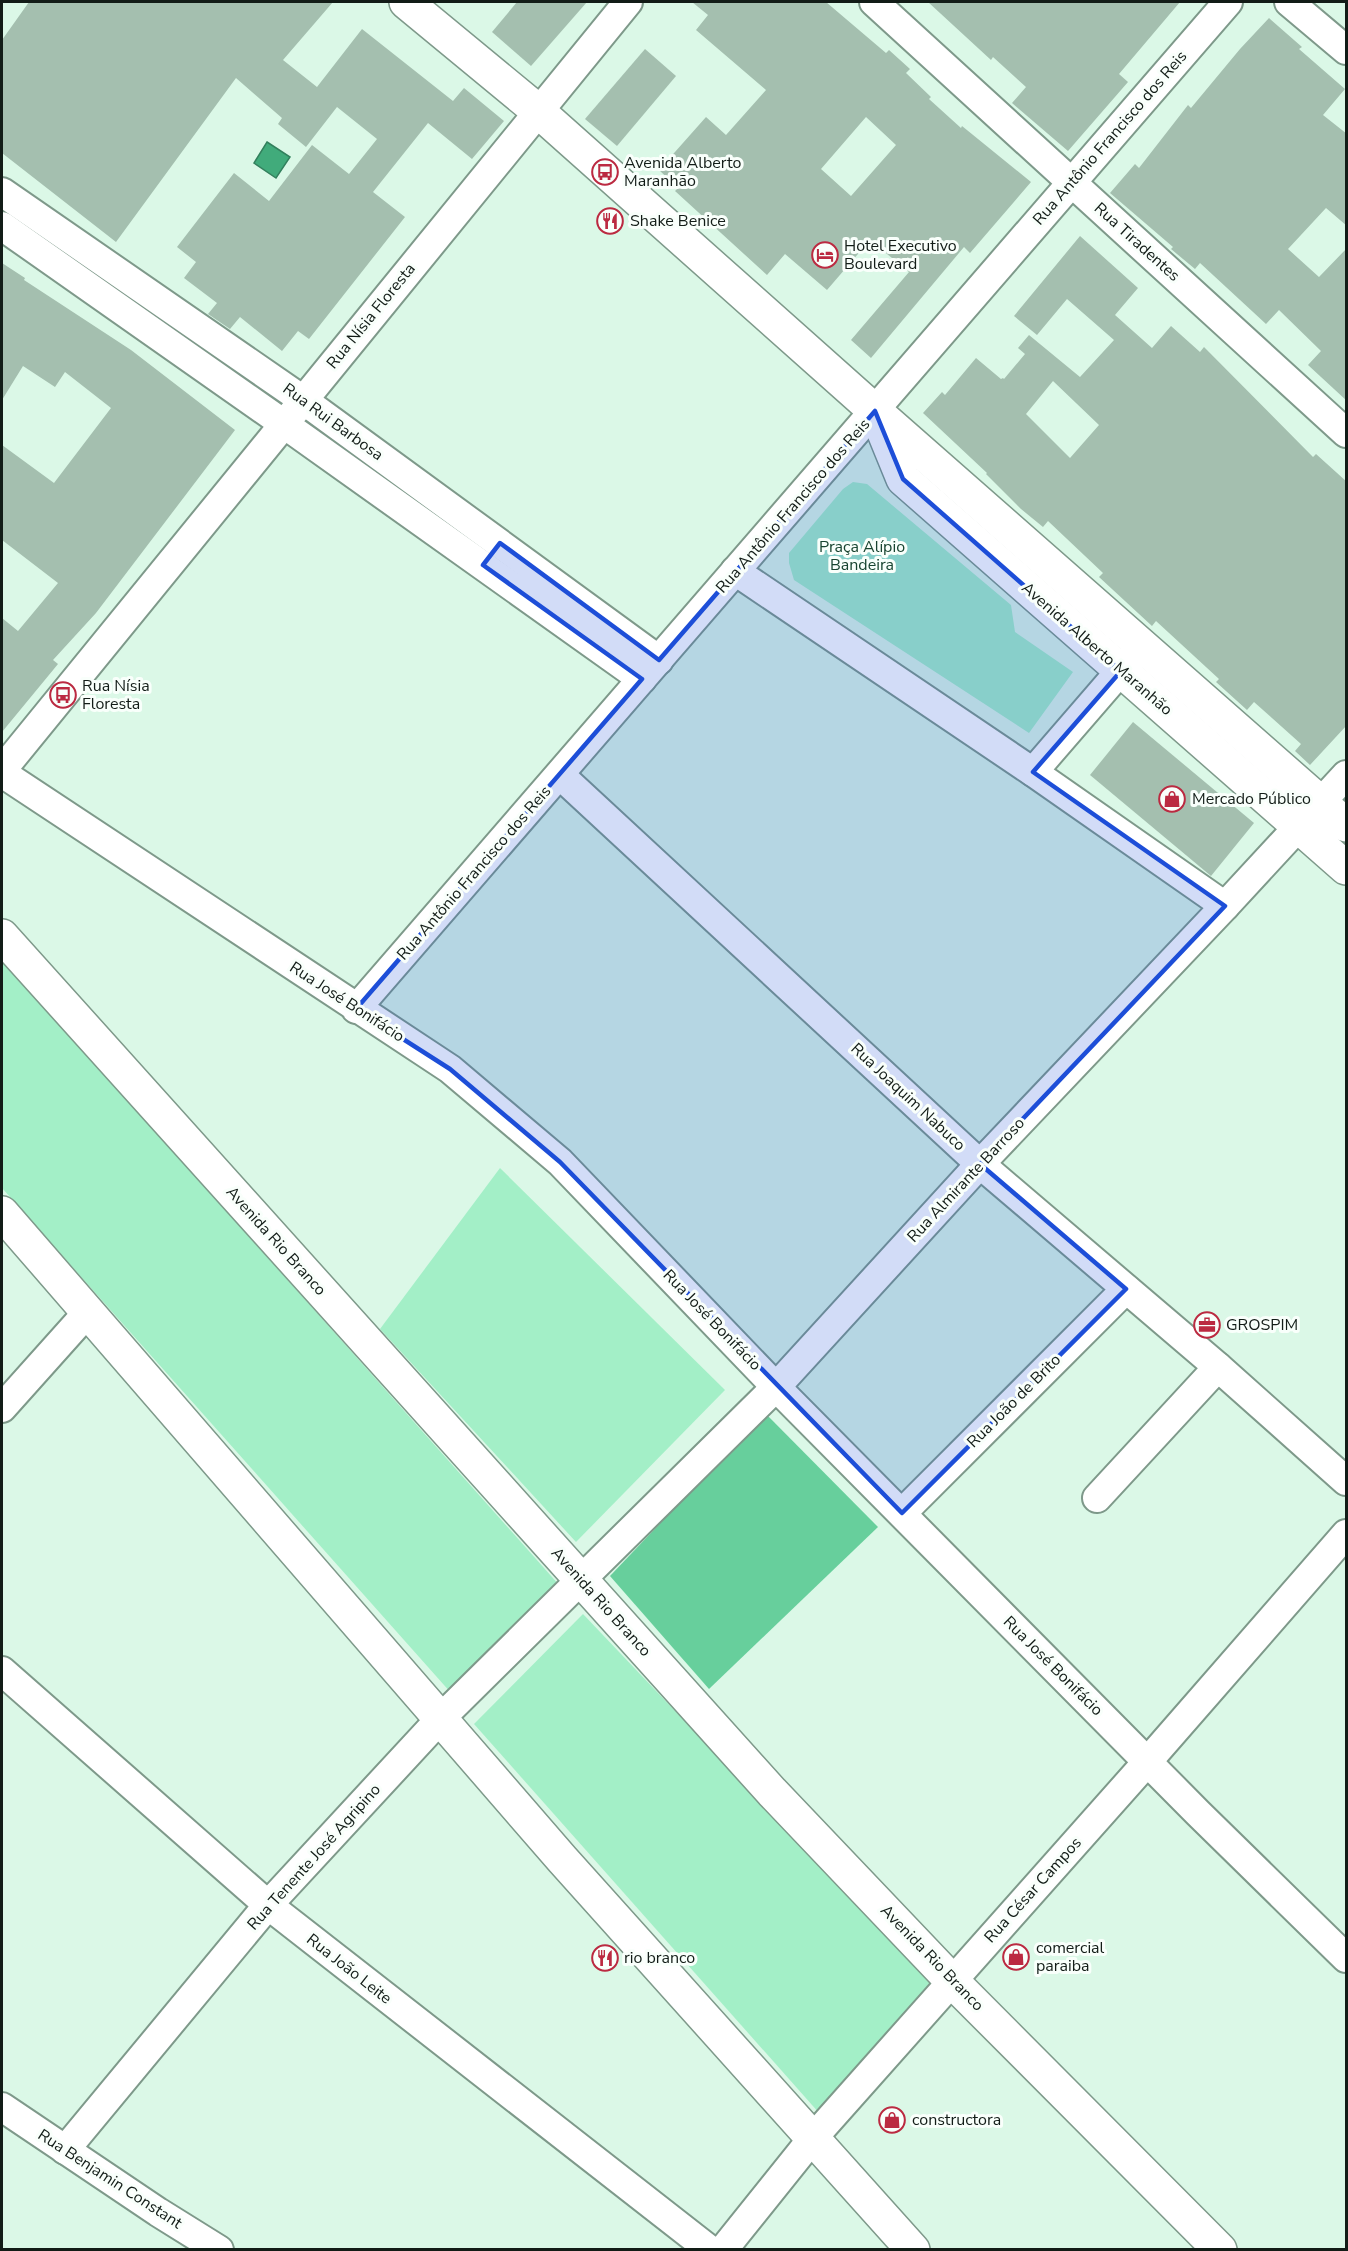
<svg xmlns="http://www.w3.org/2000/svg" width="1348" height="2251" viewBox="0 0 1348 2251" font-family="'Nunito Sans',sans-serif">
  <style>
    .green { fill: #a3efc7 }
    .forest { fill: #67cf9c }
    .water { fill: #41ab7b; stroke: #33805d; stroke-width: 1.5 }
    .building { fill: #a4bfaf; fill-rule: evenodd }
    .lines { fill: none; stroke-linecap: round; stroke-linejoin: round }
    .minor-casing { stroke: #7e998a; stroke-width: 32 }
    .secondary-casing { stroke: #7e998a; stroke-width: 36 }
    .minor { stroke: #fff; stroke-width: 28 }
    .secondary { stroke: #fff; stroke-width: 33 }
    .marked { fill: #1d4ed8; fill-opacity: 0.2; stroke: #1d4ed8; stroke-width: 4.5; stroke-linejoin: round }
    .labels { text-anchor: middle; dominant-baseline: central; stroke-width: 6; stroke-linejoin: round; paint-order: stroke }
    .street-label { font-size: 16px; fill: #121c17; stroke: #f9fffb }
    .poi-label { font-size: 16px; fill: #121c17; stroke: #f9fffb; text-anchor: start }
    .park-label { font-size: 16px; fill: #184430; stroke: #f9fffb }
  </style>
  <rect width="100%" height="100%" fill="#dbf8e7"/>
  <g class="green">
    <path d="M 853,482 L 867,484 L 1011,605 L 1015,632 L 1073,672 L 1029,733 L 794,580 L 789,563 L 789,553 L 843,489 Z"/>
    <path d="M 2,959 L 560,1586 L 452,1694 L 2,1188 Z"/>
    <path d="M 500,1168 L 725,1390 L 576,1542 L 380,1329 Z"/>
    <path d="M 583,1614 L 942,1992 L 820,2114 L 474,1724 Z"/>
  </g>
  <path class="forest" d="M 765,1413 L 878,1527 L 709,1689 L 610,1576 Z"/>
  <path class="water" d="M 267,142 L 290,157 L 276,178 L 254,163 Z"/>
  <g class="building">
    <path d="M 29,2 L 333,2 L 283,60 L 317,87 L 362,29 L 453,101 L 464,88 L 504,121 L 472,159 L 428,123 L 373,192 L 405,217 L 309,339 L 298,331 L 282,351 L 240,317 L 230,329 L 208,314 L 217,303 L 184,278 L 196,262 L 177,247 L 234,173 L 269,201 L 312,145 L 349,174 L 377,139 L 337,107 L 306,147 L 278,124 L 282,118 L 236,78 L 116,242 L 2,153 L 2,40 Z"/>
    <path d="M 517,2 L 587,2 L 531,66 L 492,32 Z"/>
    <path d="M 692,2 L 826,2 L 886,53 L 889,50 L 910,69 L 906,73 L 931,97 L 929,99 L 961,128 L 962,126 L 1031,182 L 970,253 L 964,247 L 871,358 L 851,340 L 909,272 L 870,240 L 827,290 L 785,254 L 767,275 L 675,191 L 678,188 L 659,170 L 706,117 L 726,135 L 766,90 L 696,30 L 708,15 ZM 866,117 L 896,145 L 851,196 L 821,169 Z"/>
    <path d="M 928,2 L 1180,2 L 1119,74 L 1128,82 L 1068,151 L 1012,103 L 1026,87 L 993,57 L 991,60 Z"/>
    <path d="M 1269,18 L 1302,47 L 1299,49 L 1345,89 L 1323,115 L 1347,134 L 1347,226 L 1326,208 L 1288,249 L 1319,277 L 1347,248 L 1347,401 L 1308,365 L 1321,351 L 1279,310 L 1266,324 L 1200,263 L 1195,269 L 1171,249 L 1173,247 L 1110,193 L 1135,164 L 1139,168 L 1188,105 L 1191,108 L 1240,49 Z"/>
    <path d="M 645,49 L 676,76 L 617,146 L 585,119 Z"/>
    <path d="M 1080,236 L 1138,288 L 1115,315 L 1152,348 L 1171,326 L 1200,352 L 1204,347 L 1313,457 L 1316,454 L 1347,482 L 1347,725 L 1310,765 L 1295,751 L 1301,744 L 1254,702 L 1247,710 L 1216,682 L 1219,679 L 1156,621 L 1152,626 L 1099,577 L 1103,573 L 1048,521 L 1043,527 L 1021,509 L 986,474 L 987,473 L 923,413 L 942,392 L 945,395 L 976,358 L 1001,379 L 1003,378 L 1004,379 L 1025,354 L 1018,348 L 1029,335 L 1080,377 L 1114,340 L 1067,299 L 1037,335 L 1014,316 ZM 1053,381 L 1099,425 L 1070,458 L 1026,414 Z"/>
    <path d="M 2,263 L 25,278 L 24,280 L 131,350 L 235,430 L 96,613 L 53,660 L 58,664 L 2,732 L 2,618 L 18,631 L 58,583 L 2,540 L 2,445 L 54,483 L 111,408 L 65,372 L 55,387 L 23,366 L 2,400 Z"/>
    <path d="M 1133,722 L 1254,823 L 1211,876 L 1090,775 Z"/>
  </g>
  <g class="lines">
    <g class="minor-casing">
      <g id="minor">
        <path d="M 874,2 L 1346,433"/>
        <path d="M 1289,2 L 1346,50"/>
        <path d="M 2,192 L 303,400 L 659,660"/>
        <path d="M 2,226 L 284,424 L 642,679"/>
        <path d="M 735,571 L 1033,772 L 1225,906"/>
        <path d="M 2,770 L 628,2"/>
        <path d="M 1033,772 L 1135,654"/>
        <path d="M 2,773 L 450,1069 L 560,1162 L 776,1387 L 1198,1813 L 1346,1958"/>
        <path d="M 560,775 L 980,1164 L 1218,1367 L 1346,1481"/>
        <path d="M 356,1009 L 1228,2"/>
        <path d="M 2,1408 L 87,1313"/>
        <path d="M 1097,1498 L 1218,1367"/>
        <path d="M 902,1513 L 1126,1289"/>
        <path d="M 2,1671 L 268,1905 L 710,2250"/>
        <path d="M 2,2107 L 158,2212 L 219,2250"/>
        <path d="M 65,2150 L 268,1905 L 441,1718 L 776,1387 L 980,1164 L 1225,906 L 1346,775"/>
        <path d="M 723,2250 L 812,2139 L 1148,1761 L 1346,1534"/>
      </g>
    </g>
    <g class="secondary-casing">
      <g id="secondary">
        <path d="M 406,2 L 538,111 L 875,411 L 1346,825"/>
        <path d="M 878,418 L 903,479 L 1346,868"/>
        <path d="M 2,936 L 772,1792 L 952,1981 L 1220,2250"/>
        <path d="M 2,1213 L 562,1859 L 913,2250"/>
      </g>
    </g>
    <use href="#minor" class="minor"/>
    <use href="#secondary" class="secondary"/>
  </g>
  <path class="marked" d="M 875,411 L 903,479 L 1121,671 L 1033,772 L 1225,906 L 980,1164 L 1126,1289 L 902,1513 L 560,1162 L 450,1069 L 356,1009 L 642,679 L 483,565 L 500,543 L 659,660 Z"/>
  <defs>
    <g id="bus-ring" transform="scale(1.35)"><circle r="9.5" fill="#f9fffb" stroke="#bb2a41" stroke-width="1.5"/><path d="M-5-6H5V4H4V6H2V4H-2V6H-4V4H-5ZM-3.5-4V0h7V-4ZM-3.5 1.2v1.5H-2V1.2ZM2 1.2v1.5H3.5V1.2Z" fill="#bb2a41"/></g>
    <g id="restaurant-ring" transform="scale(1.35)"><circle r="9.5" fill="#f9fffb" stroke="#bb2a41" stroke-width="1.5"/><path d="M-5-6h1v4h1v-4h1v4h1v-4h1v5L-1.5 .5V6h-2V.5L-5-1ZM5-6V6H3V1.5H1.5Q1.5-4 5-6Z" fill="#bb2a41"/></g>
    <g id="hotel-ring" transform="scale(1.35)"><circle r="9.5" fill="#f9fffb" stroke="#bb2a41" stroke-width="1.5"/><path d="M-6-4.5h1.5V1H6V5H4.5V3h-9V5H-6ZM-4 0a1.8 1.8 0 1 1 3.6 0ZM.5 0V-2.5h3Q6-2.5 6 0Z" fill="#bb2a41"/></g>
    <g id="shop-ring" transform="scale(1.35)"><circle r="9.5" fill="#f9fffb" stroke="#bb2a41" stroke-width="1.5"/><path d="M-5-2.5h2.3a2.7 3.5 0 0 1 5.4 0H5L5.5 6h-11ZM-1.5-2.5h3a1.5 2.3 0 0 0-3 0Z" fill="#bb2a41"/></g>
    <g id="office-ring" transform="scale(1.35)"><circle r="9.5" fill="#f9fffb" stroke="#bb2a41" stroke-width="1.5"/><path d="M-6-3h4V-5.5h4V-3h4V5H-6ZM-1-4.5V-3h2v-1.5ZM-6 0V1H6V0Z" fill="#bb2a41"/></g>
  </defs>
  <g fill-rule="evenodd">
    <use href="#bus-ring" x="605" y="172"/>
    <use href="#restaurant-ring" x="610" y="221"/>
    <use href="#hotel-ring" x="825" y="255"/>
    <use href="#bus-ring" x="63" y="695"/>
    <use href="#shop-ring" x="1172" y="799"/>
    <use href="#office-ring" x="1207" y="1325"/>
    <use href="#shop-ring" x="1016" y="1957"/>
    <use href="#restaurant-ring" x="605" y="1958"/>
    <use href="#shop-ring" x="892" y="2120"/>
  </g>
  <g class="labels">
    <g class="street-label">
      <text transform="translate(1110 138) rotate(-49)">Rua Antônio Francisco dos Reis</text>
      <text transform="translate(1137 242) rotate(42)">Rua Tiradentes</text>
      <text transform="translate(371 316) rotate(-51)">Rua Nísia Floresta</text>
      <text transform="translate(333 422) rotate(36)">Rua Rui Barbosa</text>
      <text transform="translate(793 506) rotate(-49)">Rua Antônio Francisco dos Reis</text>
      <text transform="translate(1097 649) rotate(41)">Avenida Alberto Maranhão</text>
      <text transform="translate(474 873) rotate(-49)">Rua Antônio Francisco dos Reis</text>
      <text transform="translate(347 1002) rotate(33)">Rua José Bonifácio</text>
      <text transform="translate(908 1097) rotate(43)">Rua Joaquim Nabuco</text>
      <text transform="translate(966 1180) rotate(-47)">Rua Almirante Barroso</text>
      <text transform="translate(276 1241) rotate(48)">Avenida Rio Branco</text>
      <text transform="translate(712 1320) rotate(46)">Rua José Bonifácio</text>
      <text transform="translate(1014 1401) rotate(-45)">Rua João de Brito</text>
      <text transform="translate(601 1602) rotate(48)">Avenida Rio Branco</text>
      <text transform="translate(1053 1666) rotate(45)">Rua José Bonifácio</text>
      <text transform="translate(314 1857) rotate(-48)">Rua Tenente José Agripino</text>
      <text transform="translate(1033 1890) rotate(-48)">Rua César Campos</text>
      <text transform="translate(932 1958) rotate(46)">Avenida Rio Branco</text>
      <text transform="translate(349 1969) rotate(38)">Rua João Leite</text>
      <text transform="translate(110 2179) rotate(33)">Rua Benjamin Constant</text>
    </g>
    <g class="poi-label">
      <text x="624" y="163">Avenida Alberto<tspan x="624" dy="18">Maranhão</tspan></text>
      <text x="630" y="221">Shake Benice</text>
      <text x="844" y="246">Hotel Executivo<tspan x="844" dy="18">Boulevard</tspan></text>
      <text x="82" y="686">Rua Nísia<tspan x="82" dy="18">Floresta</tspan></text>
      <text x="1192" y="799">Mercado Público</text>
      <text x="1226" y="1325">GROSPIM</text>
      <text x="1036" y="1948">comercial<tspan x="1036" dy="18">paraiba</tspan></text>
      <text x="624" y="1958">rio branco</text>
      <text x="912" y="2120">constructora</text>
    </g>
    <g class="park-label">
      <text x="862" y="547">Praça Alípio<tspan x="862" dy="18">Bandeira</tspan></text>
    </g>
  </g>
  <rect width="1348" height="2251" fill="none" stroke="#121c17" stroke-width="6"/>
</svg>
